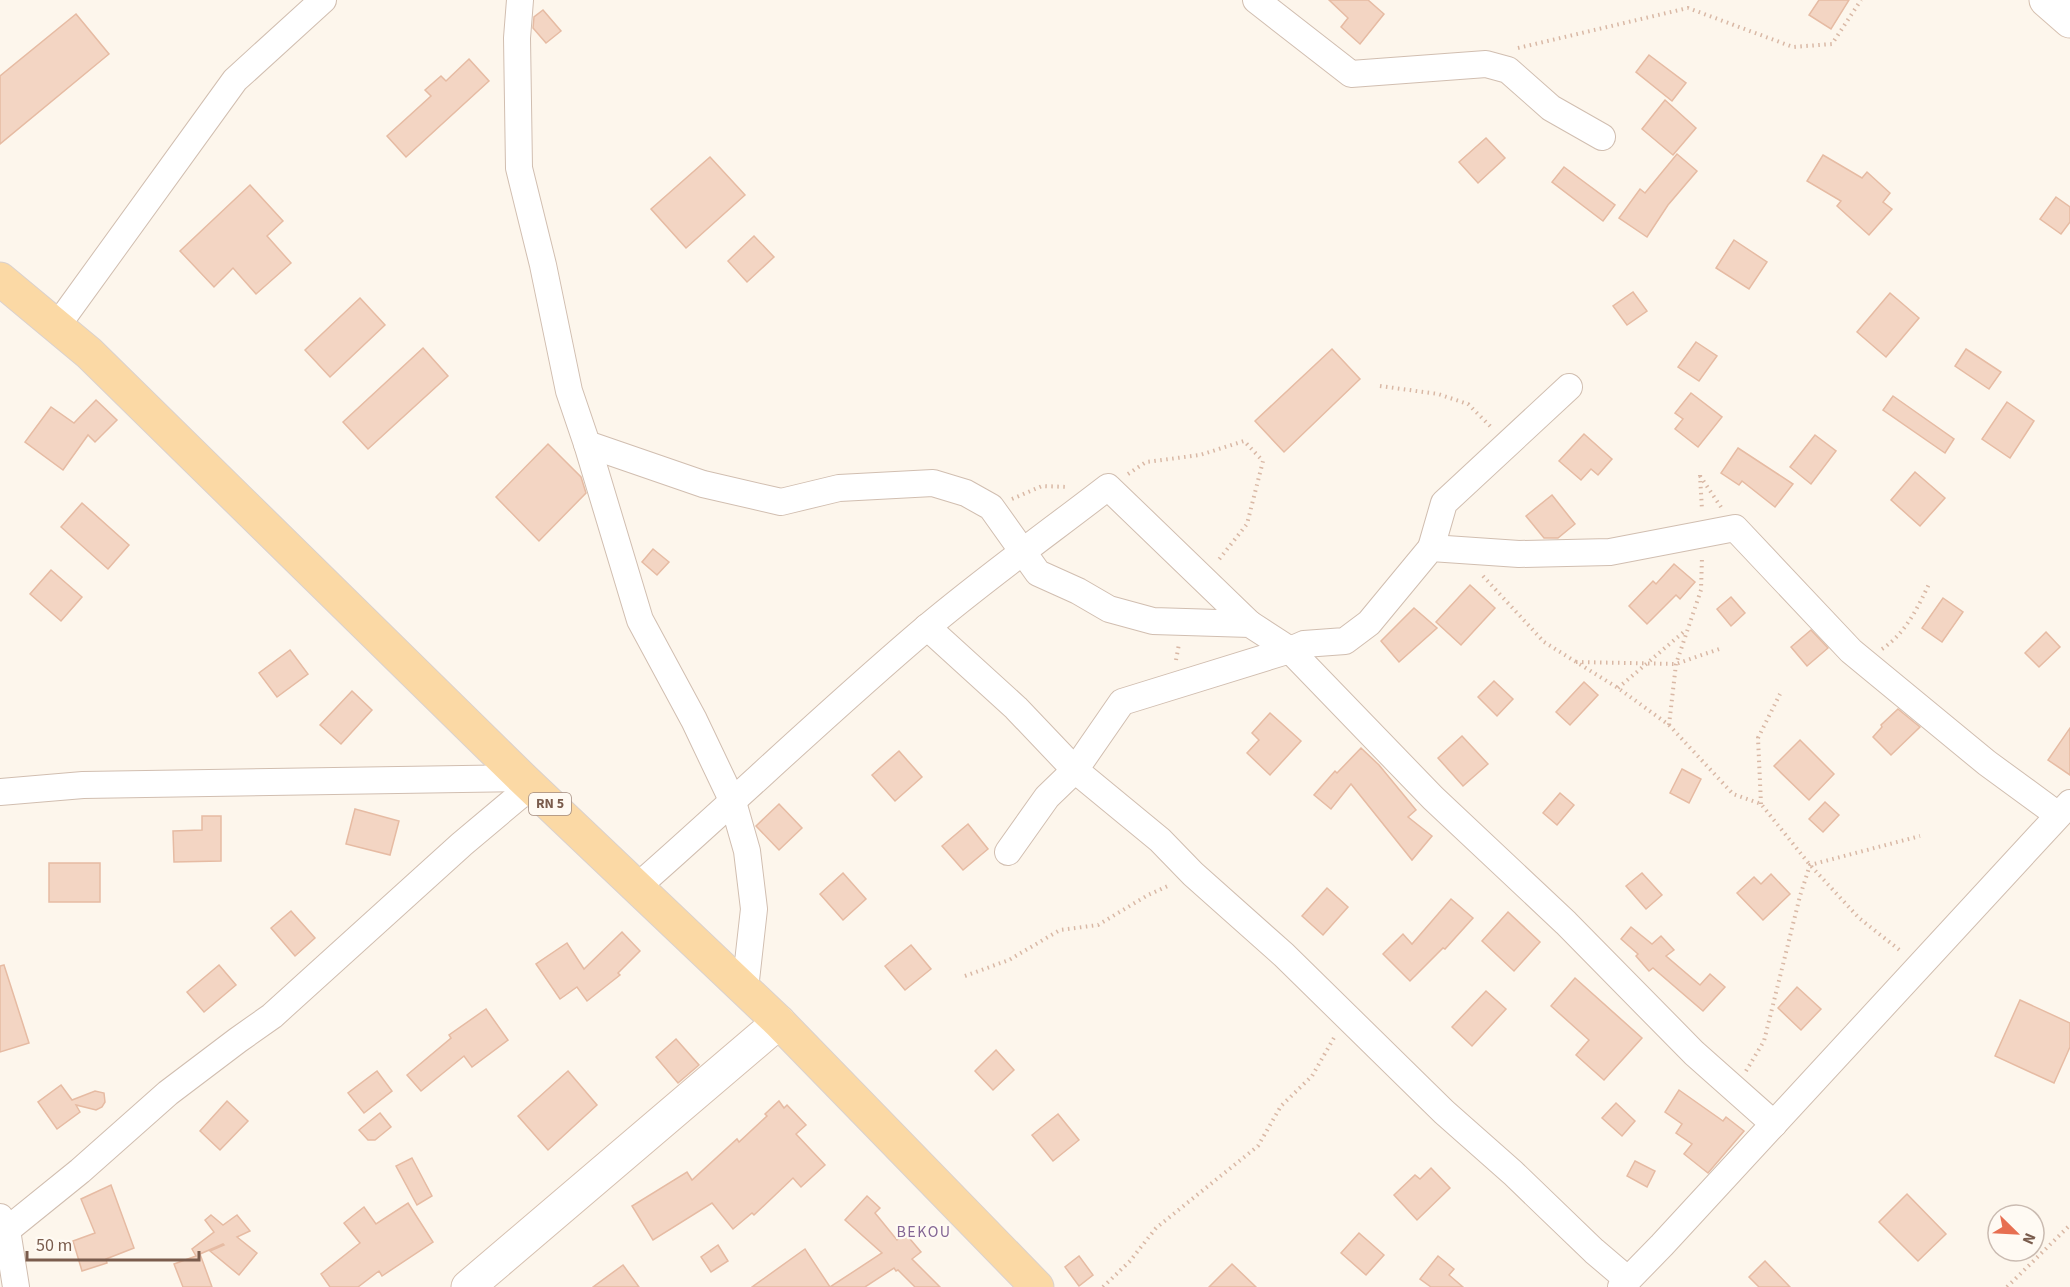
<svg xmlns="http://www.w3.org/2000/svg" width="2070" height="1287" viewBox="0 0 2070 1287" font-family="'Source Sans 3',sans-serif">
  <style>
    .building { fill: #f3d5c3; stroke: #e6bba3; stroke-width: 1.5 }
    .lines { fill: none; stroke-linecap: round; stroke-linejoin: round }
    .street-casing { stroke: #d1beb0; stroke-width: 28 }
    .secondary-casing { stroke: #d6c0b0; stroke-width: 35 }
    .primary-casing { stroke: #dad1cd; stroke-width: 35 }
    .path { stroke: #d9b8a5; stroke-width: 4; stroke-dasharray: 1.5 4.5; stroke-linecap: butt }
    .street { stroke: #fff; stroke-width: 26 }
    .secondary { stroke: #fff; stroke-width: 33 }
    .primary { stroke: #fbd9a5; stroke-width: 33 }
    .labels { text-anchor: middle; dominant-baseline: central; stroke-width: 4.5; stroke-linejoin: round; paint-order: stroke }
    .shield { fill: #fffaf3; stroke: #a28b7f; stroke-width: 1.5 }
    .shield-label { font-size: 14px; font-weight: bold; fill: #7a5c4d }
    .neighbourhood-label { font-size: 16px; letter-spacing: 1.5px; fill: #846695; stroke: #fffaf3 }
  </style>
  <rect width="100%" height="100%" fill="#fdf6ec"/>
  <g class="building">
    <path d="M 1329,0 L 1368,0 L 1384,14 L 1360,44 L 1341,27 L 1348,18 Z"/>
    <path d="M 1819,0 L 1849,0 L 1831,29 L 1809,15 Z"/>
    <path d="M 543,10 L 561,31 L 546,43 L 533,28 L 534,17 Z"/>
    <path d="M 76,14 L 109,54 L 0,144 L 0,76 Z"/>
    <path d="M 1649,55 L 1686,83 L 1672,101 L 1636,72 Z"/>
    <path d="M 469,59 L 489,81 L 406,157 L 387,136 L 431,96 L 425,90 L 441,76 L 446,81 Z"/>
    <path d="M 1665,100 L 1696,128 L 1673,155 L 1642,129 Z"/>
    <path d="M 1486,138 L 1505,158 L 1478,183 L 1459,162 Z"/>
    <path d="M 1677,154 L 1697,171 L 1668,205 L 1647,237 L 1619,218 L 1640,189 L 1645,193 Z"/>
    <path d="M 1823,155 L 1862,178 L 1867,172 L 1890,193 L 1883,202 L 1892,209 L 1869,235 L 1837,206 L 1841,201 L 1807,181 Z"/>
    <path d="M 710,157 L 745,195 L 686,248 L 651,209 Z"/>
    <path d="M 1564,167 L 1615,205 L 1603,221 L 1552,182 Z"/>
    <path d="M 250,185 L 283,221 L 267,236 L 291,263 L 256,294 L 233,268 L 214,287 L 180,251 Z"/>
    <path d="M 2056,197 L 2070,207 L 2070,222 L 2061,234 L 2040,219 Z"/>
    <path d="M 754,236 L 774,257 L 747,282 L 728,261 Z"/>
    <path d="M 1734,240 L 1767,262 L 1749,289 L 1716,268 Z"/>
    <path d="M 1633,292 L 1647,311 L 1627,325 L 1613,306 Z"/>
    <path d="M 1890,293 L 1919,318 L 1886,357 L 1857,332 Z"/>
    <path d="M 360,298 L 385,325 L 330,377 L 305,350 Z"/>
    <path d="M 1696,342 L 1717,356 L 1699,381 L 1678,367 Z"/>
    <path d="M 423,348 L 448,376 L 368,449 L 343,422 Z"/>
    <path d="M 1332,349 L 1360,379 L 1284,452 L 1255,421 Z"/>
    <path d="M 1966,349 L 2001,372 L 1989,389 L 1955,366 Z"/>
    <path d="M 1691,393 L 1722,417 L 1698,447 L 1675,429 L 1683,419 L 1675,413 Z"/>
    <path d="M 1893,396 L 1954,439 L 1945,453 L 1883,410 Z"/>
    <path d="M 96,400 L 117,420 L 95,442 L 88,435 L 63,470 L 25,442 L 51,407 L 74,423 Z"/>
    <path d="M 2007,402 L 2034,421 L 2010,458 L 1982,439 Z"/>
    <path d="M 1584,434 L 1612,459 L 1598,475 L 1591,469 L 1581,480 L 1559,461 Z"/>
    <path d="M 1815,435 L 1836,451 L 1811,484 L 1790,467 Z"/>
    <path d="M 548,444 L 581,477 L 586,493 L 539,541 L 496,497 Z"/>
    <path d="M 1738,448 L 1793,484 L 1775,507 L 1742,481 L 1739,485 L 1721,473 Z"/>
    <path d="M 1915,472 L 1945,498 L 1920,526 L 1891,500 Z"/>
    <path d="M 1552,495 L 1575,524 L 1558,538 L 1544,538 L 1526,516 Z"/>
    <path d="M 82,503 L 129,545 L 108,569 L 61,527 Z"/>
    <path d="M 653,549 L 669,562 L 657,575 L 642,562 Z"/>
    <path d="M 1674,564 L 1695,582 L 1680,599 L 1676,595 L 1647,624 L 1629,606 L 1653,581 L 1656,584 Z"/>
    <path d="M 51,570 L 82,597 L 61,621 L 30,594 Z"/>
    <path d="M 1470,585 L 1495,608 L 1461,645 L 1436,622 Z"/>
    <path d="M 1731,597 L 1745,613 L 1731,626 L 1717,609 Z"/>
    <path d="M 1943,598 L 1963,612 L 1942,642 L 1922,628 Z"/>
    <path d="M 1414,608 L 1437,628 L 1399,662 L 1381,641 Z"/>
    <path d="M 1811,630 L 1828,648 L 1807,666 L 1791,647 Z"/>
    <path d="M 2046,632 L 2060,647 L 2039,667 L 2025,653 Z"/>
    <path d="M 290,650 L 308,674 L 277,697 L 259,673 Z"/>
    <path d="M 1494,681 L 1513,699 L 1497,716 L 1478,697 Z"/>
    <path d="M 1584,682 L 1598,695 L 1570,725 L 1556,712 Z"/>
    <path d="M 352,691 L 372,710 L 341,744 L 320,725 Z"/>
    <path d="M 1898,709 L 1920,727 L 1891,755 L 1873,737 L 1882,727 L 1881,725 Z"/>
    <path d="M 1270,713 L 1301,741 L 1270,775 L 1247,753 L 1259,740 L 1252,733 Z"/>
    <path d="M 2070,728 L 2070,775 L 2048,760 Z"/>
    <path d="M 1462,736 L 1488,764 L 1463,786 L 1438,758 Z"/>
    <path d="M 1800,740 L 1834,774 L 1809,800 L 1774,766 Z"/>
    <path d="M 1361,748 L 1379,765 L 1416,810 L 1408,817 L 1432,836 L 1412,860 L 1351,784 L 1331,809 L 1314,795 L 1335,771 L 1337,773 Z"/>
    <path d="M 899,751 L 922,777 L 895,801 L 872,775 Z"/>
    <path d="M 1682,769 L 1701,779 L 1689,803 L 1670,793 Z"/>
    <path d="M 1560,793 L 1574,805 L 1557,825 L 1543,813 Z"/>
    <path d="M 1825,802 L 1839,815 L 1823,832 L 1809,819 Z"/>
    <path d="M 779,804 L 802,828 L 779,850 L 756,826 Z"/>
    <path d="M 355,809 L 399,821 L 390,855 L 346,844 Z"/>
    <path d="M 202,816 L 221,816 L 221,861 L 174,862 L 173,831 L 202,830 Z"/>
    <path d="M 968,824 L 988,849 L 963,870 L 942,846 Z"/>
    <rect x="49" y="863" width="51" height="39"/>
    <path d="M 843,873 L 866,899 L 843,920 L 820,894 Z"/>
    <path d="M 1642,873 L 1662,895 L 1646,909 L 1626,886 Z"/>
    <path d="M 1771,874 L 1790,894 L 1763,920 L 1737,893 L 1754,877 L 1761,884 Z"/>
    <path d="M 1327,888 L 1348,907 L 1323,935 L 1302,916 Z"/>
    <path d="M 1451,899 L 1473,918 L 1445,949 L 1443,948 L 1410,981 L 1383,954 L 1403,934 L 1412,944 Z"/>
    <path d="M 291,911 L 315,938 L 295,956 L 271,928 Z"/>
    <path d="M 1508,912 L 1540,942 L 1514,971 L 1482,941 Z"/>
    <path d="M 1631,927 L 1652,944 L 1661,936 L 1674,950 L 1666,956 L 1700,985 L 1710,974 L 1725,987 L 1703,1011 L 1653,968 L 1649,971 L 1636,956 L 1638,954 L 1621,939 Z"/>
    <path d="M 622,932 L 640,951 L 618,973 L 620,975 L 587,1001 L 577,987 L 560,999 L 536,964 L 567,943 L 584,969 Z"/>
    <path d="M 911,945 L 931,969 L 905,990 L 885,966 Z"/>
    <path d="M 4,965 L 29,1043 L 0,1052 L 0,966 Z"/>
    <path d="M 219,965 L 236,985 L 204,1012 L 187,992 Z"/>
    <path d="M 1575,978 L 1642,1038 L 1604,1080 L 1576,1055 L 1589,1040 L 1551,1006 Z"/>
    <path d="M 1797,987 L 1821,1009 L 1801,1030 L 1778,1008 Z"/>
    <path d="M 1486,991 L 1506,1009 L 1472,1046 L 1452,1027 Z"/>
    <path d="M 2020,1000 L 2070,1023 L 2070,1047 L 2054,1083 L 1995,1056 Z"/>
    <path d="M 486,1009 L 508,1040 L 472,1067 L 464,1056 L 421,1091 L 407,1075 L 451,1038 L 449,1035 Z"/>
    <path d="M 676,1039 L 699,1065 L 678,1083 L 656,1057 Z"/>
    <path d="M 996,1050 L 1014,1070 L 993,1090 L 975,1071 Z"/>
    <path d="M 377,1071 L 392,1091 L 364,1113 L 348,1093 Z"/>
    <path d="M 568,1071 L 597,1105 L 548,1150 L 518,1116 Z"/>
    <path d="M 61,1085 L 72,1100 L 95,1091 L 104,1093 L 105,1102 L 102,1107 L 96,1110 L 76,1105 L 80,1112 L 57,1129 L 38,1102 Z"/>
    <path d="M 1679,1090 L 1723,1121 L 1726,1117 L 1744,1131 L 1708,1173 L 1684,1154 L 1692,1144 L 1676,1133 L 1682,1124 L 1665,1112 Z"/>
    <path d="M 227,1101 L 248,1121 L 220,1150 L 200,1131 Z"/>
    <path d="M 779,1101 L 784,1108 L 787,1105 L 806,1125 L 796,1134 L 825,1165 L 801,1187 L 793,1178 L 754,1215 L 752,1213 L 733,1229 L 712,1203 L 653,1240 L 632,1206 L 687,1172 L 692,1180 L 737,1139 L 739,1142 L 767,1116 L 765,1114 Z"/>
    <path d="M 1616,1103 L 1635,1121 L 1622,1136 L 1602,1118 Z"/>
    <path d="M 380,1113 L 391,1127 L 375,1140 L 368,1140 L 359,1130 Z"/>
    <path d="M 1058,1114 L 1079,1140 L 1053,1161 L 1032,1135 Z"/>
    <path d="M 412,1158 L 432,1196 L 417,1205 L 396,1166 Z"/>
    <path d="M 1635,1161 L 1655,1171 L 1647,1187 L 1627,1176 Z"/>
    <path d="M 1431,1168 L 1450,1188 L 1417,1220 L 1394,1195 L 1415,1175 L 1420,1179 Z"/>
    <path d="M 111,1185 L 134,1248 L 106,1259 L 107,1263 L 82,1271 L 73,1241 L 95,1233 L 81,1199 Z"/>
    <path d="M 1907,1194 L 1946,1234 L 1918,1261 L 1879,1222 Z"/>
    <path d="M 867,1196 L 880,1208 L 875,1213 L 897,1240 L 905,1233 L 921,1252 L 912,1259 L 940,1287 L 915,1287 L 898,1270 L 896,1271 L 894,1268 L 865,1287 L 752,1287 L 805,1249 L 830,1287 L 882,1253 L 845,1220 Z"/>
    <path d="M 408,1203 L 433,1242 L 382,1276 L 379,1271 L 358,1287 L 330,1287 L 321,1274 L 360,1243 L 344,1223 L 364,1207 L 376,1224 Z"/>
    <path d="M 211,1215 L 223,1225 L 237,1215 L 250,1231 L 237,1237 L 257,1253 L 239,1275 L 210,1251 L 224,1245 L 223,1244 L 200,1254 L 212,1287 L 183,1287 L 174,1264 L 196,1256 L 192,1249 L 214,1232 L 205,1220 Z"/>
    <path d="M 1359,1233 L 1384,1255 L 1366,1275 L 1341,1253 Z"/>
    <path d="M 718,1245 L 728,1261 L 711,1272 L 701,1257 Z"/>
    <path d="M 1079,1256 L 1093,1275 L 1079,1286 L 1065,1267 Z"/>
    <path d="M 1438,1256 L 1454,1269 L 1449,1275 L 1463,1287 L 1431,1287 L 1420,1279 Z"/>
    <path d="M 1765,1261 L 1790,1287 L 1759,1287 L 1749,1277 Z"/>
    <path d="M 1232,1264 L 1256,1287 L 1209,1287 Z"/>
    <path d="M 623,1265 L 639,1287 L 593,1287 Z"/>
  </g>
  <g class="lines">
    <g class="street-casing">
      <g id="street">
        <path d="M 520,0 L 517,38 L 519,168 L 543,265 L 569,391 L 587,444 L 703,484 L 781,502 L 839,488 L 933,483 L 966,493 L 991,507 L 1038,573 L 1078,591 L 1109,609 L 1153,621 L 1250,624 L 1290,650 L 1304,644 L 1345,641 L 1369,623 L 1431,548 L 1519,554 L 1610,552 L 1735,528 L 1851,651 L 1987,763 L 2058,815"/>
        <path d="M 1256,0 L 1351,74 L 1486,64 L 1508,70 L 1551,108 L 1602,137"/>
        <path d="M 57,326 L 235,80 L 323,0"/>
        <path d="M 587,444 L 640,620 L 694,720 L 733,802 L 747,851 L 754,909 L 745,989"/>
        <path d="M 1431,548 L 1444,503 L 1569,387"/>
        <path d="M 927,627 L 1016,708 L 1075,770 L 1047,797 L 1008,852"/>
        <path d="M 0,792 L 83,785 L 522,778"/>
        <path d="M 637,887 C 734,802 826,713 925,629 C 983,580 1047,534 1108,487 L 1250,624"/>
        <path d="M 0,1217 L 7,1230 L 16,1287"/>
        <path d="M 7,1230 L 80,1171 L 168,1093 L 238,1040 L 272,1016 L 462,844 L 531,786"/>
        <path d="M 1628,1280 L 1594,1251 L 1513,1173 L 1444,1112 L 1284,955 L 1193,874 L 1160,840 L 1075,770 L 1122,702 L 1290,650 L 1433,798 L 1566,923 L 1694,1053 L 1774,1124"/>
        <path d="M 1621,1287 L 1662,1245 L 2070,803"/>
      </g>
    </g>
    <g class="secondary-casing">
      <g id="secondary">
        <path d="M 2046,0 L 2070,21"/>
        <path d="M 468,1287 L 779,1022"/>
      </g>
    </g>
    <g class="primary-casing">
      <path id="primary" d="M 0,279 L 89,353 L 522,778 L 779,1022 L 1037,1287"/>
    </g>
    <g class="path">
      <path d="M 1518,48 L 1688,8 L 1793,47 L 1832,44 L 1861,0"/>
      <path d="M 1380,386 L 1438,394 L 1468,404 L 1493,429"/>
      <path d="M 1128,474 L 1146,462 L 1200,455 L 1244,441 L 1263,461 L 1247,524 L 1217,562"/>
      <path d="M 1700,475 L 1702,510"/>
      <path d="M 1700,476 L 1721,507"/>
      <path d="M 1012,499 L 1042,486 L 1068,487"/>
      <path d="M 1483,576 L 1544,642 L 1618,688 L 1669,725 L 1733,794 L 1761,804 L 1810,865 L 1859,918 L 1902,952"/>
      <path d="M 1882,649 C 1906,633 1918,607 1930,582"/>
      <path d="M 1176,660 L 1179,644"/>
      <path d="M 1576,662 L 1676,664 L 1722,648"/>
      <path d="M 1618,688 L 1686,630"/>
      <path d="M 1669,725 L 1676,664 L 1701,590 L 1702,557"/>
      <path d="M 1761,804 L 1758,738 L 1780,694"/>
      <path d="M 965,976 L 1009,960 L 1060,930 L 1098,925 L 1148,895 L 1170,885"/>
      <path d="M 1746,1071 L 1764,1041 L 1800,896 L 1810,865 L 1920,836"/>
      <path d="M 1103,1287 L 1130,1261 L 1156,1228 L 1258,1146 L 1281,1106 L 1312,1076 L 1335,1036"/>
      <path d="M 2007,1287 L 2070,1225"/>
    </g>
    <use href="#street" class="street"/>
    <use href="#secondary" class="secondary"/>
    <use href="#primary" class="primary"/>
  </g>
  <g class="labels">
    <rect class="shield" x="529" y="793" width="42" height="22" rx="4.5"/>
    <g class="shield-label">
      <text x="550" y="804">RN 5</text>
    </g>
    <g class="neighbourhood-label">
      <text x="924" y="1232">BEKOU</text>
    </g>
  </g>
  <g transform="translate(2016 1233) rotate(114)"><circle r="28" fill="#fffaf3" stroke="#cabbb1" stroke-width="1.5"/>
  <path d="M0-4.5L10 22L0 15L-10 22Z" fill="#e76f51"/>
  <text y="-9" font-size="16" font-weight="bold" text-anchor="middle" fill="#7a5c4d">N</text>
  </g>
  <path d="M27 1251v9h172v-9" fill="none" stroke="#7a5c4d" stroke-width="3"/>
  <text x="36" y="1251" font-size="18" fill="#7a5c4d" stroke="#fffaf3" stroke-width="4.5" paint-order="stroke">50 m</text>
</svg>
